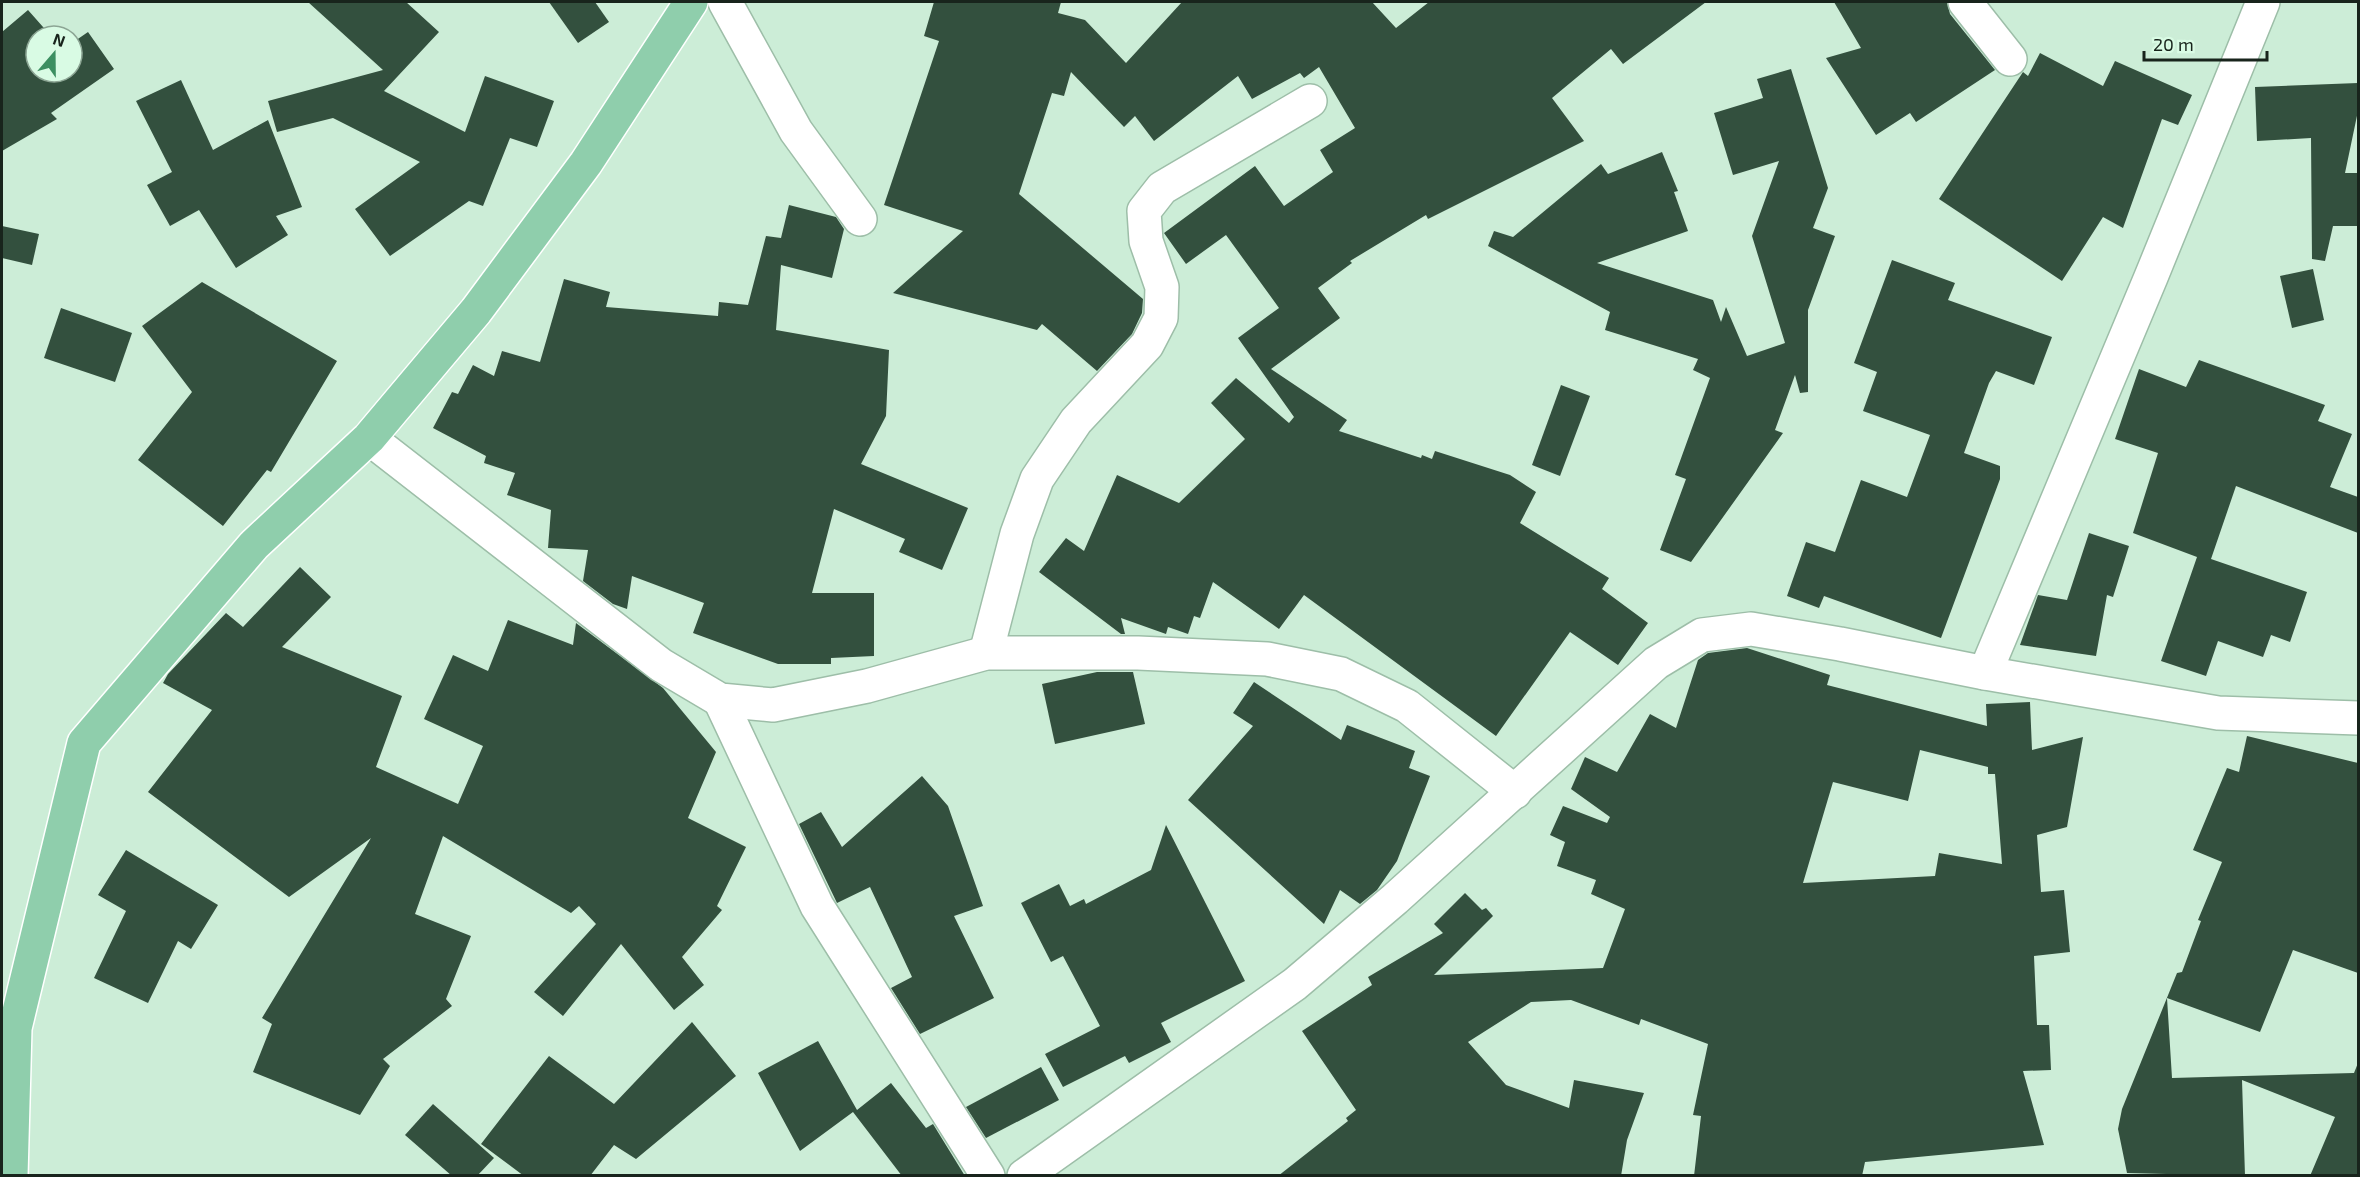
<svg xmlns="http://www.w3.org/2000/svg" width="2360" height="1177" viewBox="0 0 2360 1177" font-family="'Exo 2',sans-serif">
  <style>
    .building { fill: #33503e; fill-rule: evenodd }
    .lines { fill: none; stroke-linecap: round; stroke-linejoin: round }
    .minor-casing { stroke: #9dbea8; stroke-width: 36 }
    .major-casing { stroke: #fff; stroke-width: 36 }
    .minor { stroke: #fff; stroke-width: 33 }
    .major { stroke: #8fceac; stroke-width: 33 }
  </style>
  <rect width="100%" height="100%" fill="#ccedd7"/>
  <g class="building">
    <path d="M 308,2 L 406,2 L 439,32 L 384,91 L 465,132 L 485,76 L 554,101 L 537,147 L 510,138 L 483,206 L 469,201 L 390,256 L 355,209 L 420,162 L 333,118 L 277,132 L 268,101 L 383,70 Z"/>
    <path d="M 549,2 L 595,2 L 609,22 L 578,43 Z"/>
    <path d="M 934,2 L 1061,2 L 1058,13 L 1085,20 L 1126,63 L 1182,2 L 1372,2 L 1396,28 L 1429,2 L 1706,2 L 1623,64 L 1611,49 L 1552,98 L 1584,141 L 1428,219 L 1426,215 L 1350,261 L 1352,263 L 1318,288 L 1340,318 L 1271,369 L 1347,420 L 1339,431 L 1421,458 L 1422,455 L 1432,459 L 1435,451 L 1510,475 L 1536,492 L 1520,523 L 1609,578 L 1602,589 L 1648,623 L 1618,665 L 1570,632 L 1496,736 L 1304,595 L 1279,629 L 1213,582 L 1200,618 L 1194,616 L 1188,634 L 1168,627 L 1166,634 L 1121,618 L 1125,634 L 1121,634 L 1039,572 L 1066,538 L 1084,551 L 1117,475 L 1179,503 L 1245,439 L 1211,403 L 1236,378 L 1289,423 L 1294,417 L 1238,338 L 1279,308 L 1226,235 L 1186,264 L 1164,233 L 1255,166 L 1284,206 L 1333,172 L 1320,150 L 1355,128 L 1319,67 L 1304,78 L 1300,73 L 1252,99 L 1238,76 L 1154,141 L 1135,116 L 1124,127 L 1071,72 L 1064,96 L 1052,93 L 1019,194 L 1143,299 L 1142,313 L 1132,334 L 1097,371 L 1042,324 L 1037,330 L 893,293 L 963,231 L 884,205 L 939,41 L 924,36 Z"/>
    <path d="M 1834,2 L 1947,2 L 1950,14 L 1995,70 L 1916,122 L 1910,113 L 1876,135 L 1826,58 L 1861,48 Z"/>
    <path d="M 28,10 L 51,36 L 36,36 L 36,72 L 72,72 L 72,43 L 88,32 L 114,69 L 51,113 L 57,119 L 2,151 L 2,32 Z"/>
    <path d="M 2040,53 L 2103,86 L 2115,61 L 2192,95 L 2178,125 L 2162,119 L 2123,228 L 2103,217 L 2062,281 L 1939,199 L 2023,72 L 2028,76 Z"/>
    <path d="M 1791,69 L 1828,188 L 1813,228 L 1835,236 L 1808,310 L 1808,392 L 1800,393 L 1795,375 L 1775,430 L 1783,433 L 1691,562 L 1660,550 L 1686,479 L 1675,475 L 1710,378 L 1693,370 L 1698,359 L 1605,330 L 1610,312 L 1488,246 L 1494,231 L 1513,237 L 1601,164 L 1608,174 L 1662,152 L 1678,191 L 1674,192 L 1688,231 L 1597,263 L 1713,300 L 1721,322 L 1726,307 L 1747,356 L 1785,343 L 1752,236 L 1779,161 L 1733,175 L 1714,113 L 1763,98 L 1757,79 Z"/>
    <path d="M 181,80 L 213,150 L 268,120 L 302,207 L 276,216 L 288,235 L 236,268 L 199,210 L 170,226 L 147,185 L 172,172 L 136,101 Z"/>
    <path d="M 2358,83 L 2358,111 L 2345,173 L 2358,173 L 2358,226 L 2333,226 L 2325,261 L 2312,259 L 2311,138 L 2257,141 L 2255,87 Z"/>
    <path d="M 789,205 L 836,217 L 844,229 L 832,278 L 781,265 L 776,330 L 889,350 L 886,416 L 861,464 L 968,508 L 942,570 L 899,552 L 905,539 L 834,509 L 812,593 L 874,593 L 874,656 L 831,658 L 831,664 L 778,664 L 693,633 L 704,603 L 632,576 L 627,609 L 613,604 L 583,581 L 588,550 L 548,548 L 551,510 L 507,495 L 515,473 L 484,463 L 486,456 L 433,428 L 452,392 L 458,394 L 473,365 L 494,376 L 502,351 L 540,362 L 564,279 L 610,292 L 606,307 L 718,316 L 719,302 L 748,305 L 766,236 L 781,238 Z"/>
    <path d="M 2,226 L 39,234 L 32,265 L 2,258 Z"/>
    <path d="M 1892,260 L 1955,283 L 1948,300 L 2052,337 L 2034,385 L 1996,371 L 1989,383 L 1964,453 L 2000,466 L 2000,479 L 1941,638 L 1824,596 L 1819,608 L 1787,596 L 1806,542 L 1835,552 L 1861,480 L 1907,497 L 1930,435 L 1863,411 L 1877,372 L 1854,363 Z"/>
    <path d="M 2313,269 L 2324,320 L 2292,328 L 2280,276 Z"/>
    <path d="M 202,282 L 337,361 L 271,472 L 267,470 L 223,526 L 138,460 L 192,392 L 142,326 Z"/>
    <path d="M 61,308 L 132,333 L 115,382 L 44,358 Z"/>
    <path d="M 2199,360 L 2325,405 L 2318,421 L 2352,434 L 2330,487 L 2358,497 L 2358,533 L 2236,486 L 2211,559 L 2307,592 L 2290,642 L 2271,635 L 2263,657 L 2218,641 L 2206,676 L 2161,661 L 2197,557 L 2133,533 L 2158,453 L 2115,439 L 2139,369 L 2186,387 Z"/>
    <path d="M 1561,385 L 1590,396 L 1560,476 L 1532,465 Z"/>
    <path d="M 2089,533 L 2129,546 L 2113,597 L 2107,595 L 2096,656 L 2020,645 L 2038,595 L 2067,600 Z"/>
    <path d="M 300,567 L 331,597 L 282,647 L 402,696 L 376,767 L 458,804 L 483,746 L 424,719 L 453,655 L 488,671 L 508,620 L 573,645 L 576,623 L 663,688 L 716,752 L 688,818 L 746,847 L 717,906 L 722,910 L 682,957 L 704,985 L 674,1010 L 621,944 L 563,1016 L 534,992 L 596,924 L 579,906 L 571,913 L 443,836 L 415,914 L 471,936 L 446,999 L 452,1006 L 383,1059 L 390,1066 L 360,1115 L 253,1072 L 272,1024 L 262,1018 L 371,838 L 289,897 L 148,792 L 212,710 L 163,683 L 168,674 L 226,613 L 243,627 Z"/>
    <path d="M 1747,648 L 1830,675 L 1827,685 L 1987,726 L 1986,704 L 2030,702 L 2032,750 L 2083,737 L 2067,827 L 2037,835 L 2041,892 L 2064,890 L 2070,952 L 2034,956 L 2037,1025 L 2049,1025 L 2051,1070 L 2023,1071 L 2044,1145 L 1865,1162 L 1862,1176 L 1694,1176 L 1701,1116 L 1693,1115 L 1708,1044 L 1641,1019 L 1639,1025 L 1571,1000 L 1531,1002 L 1468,1042 L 1506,1085 L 1569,1108 L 1574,1080 L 1644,1093 L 1627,1140 L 1621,1176 L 1278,1176 L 1348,1121 L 1346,1118 L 1356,1110 L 1302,1031 L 1372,985 L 1368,977 L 1443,933 L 1434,924 L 1465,893 L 1482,910 L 1486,908 L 1493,916 L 1434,975 L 1603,968 L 1625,909 L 1591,894 L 1596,880 L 1557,866 L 1565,842 L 1550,835 L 1563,806 L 1607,823 L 1610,817 L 1571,789 L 1585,757 L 1617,772 L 1650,714 L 1676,728 L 1698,660 L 1708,653 ZM 1920,750 L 1988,767 L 1988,774 L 1995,774 L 2002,864 L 1939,853 L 1935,876 L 1803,883 L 1833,782 L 1908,801 Z"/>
    <path d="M 1097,672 L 1133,672 L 1145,724 L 1055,744 L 1042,684 Z"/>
    <path d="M 1254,682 L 1341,740 L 1347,725 L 1415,751 L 1409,768 L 1430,776 L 1397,861 L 1377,890 L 1360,904 L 1340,890 L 1324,924 L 1188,800 L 1253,726 L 1233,713 Z"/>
    <path d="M 2247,736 L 2358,763 L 2358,973 L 2293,950 L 2260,1032 L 2167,998 L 2172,1078 L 2354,1073 L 2358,1063 L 2358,1176 L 2310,1176 L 2335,1117 L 2242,1080 L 2245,1176 L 2127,1173 L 2118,1129 L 2122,1109 L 2177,973 L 2182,972 L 2201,921 L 2198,920 L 2222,862 L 2193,850 L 2227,768 L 2239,772 Z"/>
    <path d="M 922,776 L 948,806 L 983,906 L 954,916 L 994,998 L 920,1034 L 891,988 L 912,977 L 870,887 L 837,903 L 799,824 L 821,812 L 842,847 Z"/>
    <path d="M 1166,825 L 1245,981 L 1161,1023 L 1171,1042 L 1129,1063 L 1125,1056 L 1063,1087 L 1045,1054 L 1100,1026 L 1063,956 L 1051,962 L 1021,903 L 1059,884 L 1070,906 L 1084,899 L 1086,904 L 1151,870 Z"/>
    <path d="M 126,850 L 218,905 L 191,949 L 178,941 L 148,1003 L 94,978 L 126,911 L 98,895 Z"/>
    <path d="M 692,1022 L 736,1076 L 636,1159 L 614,1145 L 590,1176 L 524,1176 L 481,1144 L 549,1056 L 614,1104 Z"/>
    <path d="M 818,1041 L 857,1110 L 891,1083 L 926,1128 L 933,1124 L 965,1176 L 902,1176 L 853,1112 L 800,1151 L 758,1073 Z"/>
    <path d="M 1041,1067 L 1059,1100 L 986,1138 L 966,1107 Z"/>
    <path d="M 433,1104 L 494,1158 L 477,1176 L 452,1176 L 405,1135 Z"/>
  </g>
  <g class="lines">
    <g class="minor-casing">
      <g id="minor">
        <path d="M 725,2 L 796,131 L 860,219"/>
        <path d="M 1965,2 L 2010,59"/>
        <path d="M 369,438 L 661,665 L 720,700 L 773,705 L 867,686 L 986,653 L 1138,653 L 1267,659 L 1341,674 L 1407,706 L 1515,792"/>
        <path d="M 986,653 L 1017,534 L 1037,479 L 1076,421 L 1147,345 L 1161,318 L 1162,287 L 1146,241 L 1144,211 L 1162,188 L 1310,101"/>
        <path d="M 1985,673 L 2151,277 L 2263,2"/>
        <path d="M 720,700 L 817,906 L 988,1176"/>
        <path d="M 1024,1176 L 1295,984 L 1395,899 L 1656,663 L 1702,635 L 1751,629 L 1840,644 L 1985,673 L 2218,713 L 2358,718"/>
      </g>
    </g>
    <g class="major-casing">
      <path id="major" d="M 11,1176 L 15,1028 L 84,743 L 254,545 L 369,438 L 476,311 L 586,163 L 691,2"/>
    </g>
    <use href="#minor" class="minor"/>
    <use href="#major" class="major"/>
  </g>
  <rect width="2360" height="1177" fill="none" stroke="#18241c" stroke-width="6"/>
  <g transform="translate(54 54) rotate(20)"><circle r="28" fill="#d9fbe4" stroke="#8ca594" stroke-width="1.5"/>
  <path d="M0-4.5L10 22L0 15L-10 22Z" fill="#3c8f61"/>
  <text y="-9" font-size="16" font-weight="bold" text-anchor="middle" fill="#18241c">N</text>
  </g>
  <path d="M2144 51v9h123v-9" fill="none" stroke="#18241c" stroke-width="3"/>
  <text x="2153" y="51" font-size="18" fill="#18241c" stroke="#d9fbe4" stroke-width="4.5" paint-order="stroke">20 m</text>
</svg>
